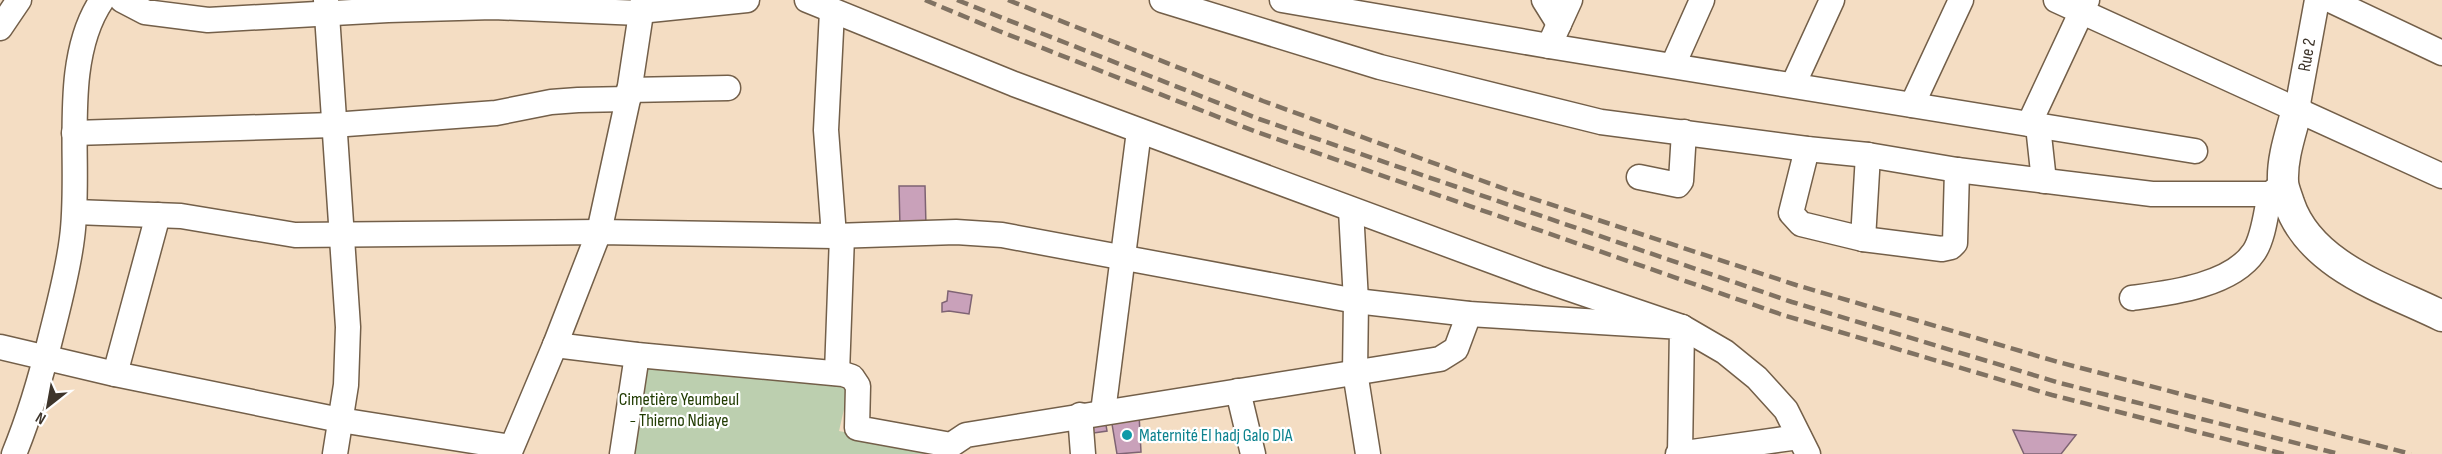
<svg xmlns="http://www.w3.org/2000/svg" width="2442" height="454" viewBox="0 0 2442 454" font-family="'Sofia Sans Condensed',sans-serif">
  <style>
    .green { fill: #bccfaf }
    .building { fill: #c9a1ba; stroke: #7e6373; stroke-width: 1.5 }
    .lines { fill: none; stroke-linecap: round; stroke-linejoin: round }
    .minor-casing { stroke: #735f49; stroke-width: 27 }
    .major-casing { stroke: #735f49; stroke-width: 33 }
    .minor { stroke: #fff; stroke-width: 24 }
    .major { stroke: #fff; stroke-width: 30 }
    .rail { stroke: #807262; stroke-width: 4.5; stroke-dasharray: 12 6; stroke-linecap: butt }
    .culture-dot { fill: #0f9aa8; stroke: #fff; stroke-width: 2 }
    .labels { text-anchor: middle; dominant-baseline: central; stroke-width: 4.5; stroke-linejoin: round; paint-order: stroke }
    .street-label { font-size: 18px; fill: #3e352b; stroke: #fff }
    .park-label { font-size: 18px; fill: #223c03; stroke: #fff }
    .culture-label { font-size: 18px; fill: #0d838f; stroke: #fff; text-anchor: start }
  </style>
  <rect width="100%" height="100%" fill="#f4ddc3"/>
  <path class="green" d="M 640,362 L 850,383 L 839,431 L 947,452 L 947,454 L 628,454 Z"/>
  <g class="building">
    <path d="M 899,186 L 925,186 L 926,227 L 900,227 Z"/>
    <path d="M 948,291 L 972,295 L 969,314 L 949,311 L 942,312 L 942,303 L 947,301 Z"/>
    <path d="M 1139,414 L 1141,452 L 1117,454 L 1111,418 Z"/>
    <path d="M 1105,419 L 1107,431 L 1087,434 L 1087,422 Z"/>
    <path d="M 2013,430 L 2076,435 L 2061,454 L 2024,454 Z"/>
  </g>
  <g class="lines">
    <g class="minor-casing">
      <g id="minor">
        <path d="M 122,0 L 145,12 L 208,20 L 388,10 L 493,7 L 640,13"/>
        <path d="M 326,0 L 348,327 L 346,385 L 335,454"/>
        <path d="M 807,0 L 1014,84 L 1538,278 L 1682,327 L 1725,352 L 1757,378 L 1786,410 L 1808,454"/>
        <path d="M 1162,0 L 1380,67 L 1601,122 L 1807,149 L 1868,155 L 1957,170 L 2152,194 L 2270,194 L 2283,184"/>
        <path d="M 1282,0 L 1549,46 L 2195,151"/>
        <path d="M 1544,0 L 1559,24"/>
        <path d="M 2056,0 L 2442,176"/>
        <path d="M 2330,0 L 2442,53"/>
        <path d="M 640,11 L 747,0"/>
        <path d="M 832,11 L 826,130 L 834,236"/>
        <path d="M 0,28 L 19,0"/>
        <path d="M 1549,46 L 1570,0"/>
        <path d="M 1673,65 L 1702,0"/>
        <path d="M 1793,85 L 1832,0"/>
        <path d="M 629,90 L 728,88"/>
        <path d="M 1912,105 L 1961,0"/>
        <path d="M 2297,109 L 2317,0"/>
        <path d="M 2029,124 L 2087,0"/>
        <path d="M 2038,126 L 2044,181"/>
        <path d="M 74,133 L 333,125 L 496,113 L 551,102 L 578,100 L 628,99"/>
        <path d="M 1807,149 L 1791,213 L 1801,224 L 1863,239 L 1942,249 L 1951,247 L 1955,243 L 1957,170"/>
        <path d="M 1639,177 L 1678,185 L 1681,181 L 1684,132"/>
        <path d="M 1351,210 L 1356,301 L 1355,372 L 1368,454"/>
        <path d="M 75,212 L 181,216 L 295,235 L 599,232 L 834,236 L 956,232 L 1002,235 L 1356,301 L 1469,314 L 1682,327 L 1680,454"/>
        <path d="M 1863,239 L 1868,155"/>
        <path d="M 2132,298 C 2169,293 2231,286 2254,252 C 2264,237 2266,211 2270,194"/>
        <path d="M 555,345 L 637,355 L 843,374 L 852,377 L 858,386 L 857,428 L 951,445 L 966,435 L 1440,359 L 1456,349 L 1469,314"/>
        <path d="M 0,347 L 115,374 L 340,420 L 511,447"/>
        <path d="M 837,373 L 842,236"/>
        <path d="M 115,374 L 158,215"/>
        <path d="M 1238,391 L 1253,454"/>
        <path d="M 1103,412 L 1139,131"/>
        <path d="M 1080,415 L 1083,454"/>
        <path d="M 14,454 C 30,415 41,377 51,336 C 59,304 68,271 72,238 C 82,165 59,63 102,0"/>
        <path d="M 509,454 L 555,345 L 599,232 L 628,99 L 643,0"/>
        <path d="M 622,454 L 637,355"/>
        <path d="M 1678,454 L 1799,437"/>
      </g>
    </g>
    <g class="major-casing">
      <path id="major" d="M 2297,109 C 2291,133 2282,157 2283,181 C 2283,188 2287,196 2289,203 C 2310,266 2387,289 2442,316"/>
    </g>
    <use href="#minor" class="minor"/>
    <use href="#major" class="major"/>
    <g class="rail">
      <path d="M 925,0 L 999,31 L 1254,131 L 1783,315 L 2052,395 L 2284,454"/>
      <path d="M 957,0 L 1259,119 L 1792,302 L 2060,383 L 2339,454"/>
      <path d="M 1008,0 L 1263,101 L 1516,193 L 1796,285 L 2058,362 L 2411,454"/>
    </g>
  </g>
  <circle class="culture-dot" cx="1127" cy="435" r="6"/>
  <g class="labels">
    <g class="street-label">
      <text transform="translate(2307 55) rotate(-80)">Rue 2</text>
    </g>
    <g class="park-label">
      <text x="679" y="399">Cimetière Yeumbeul<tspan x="679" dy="21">- Thierno Ndiaye</tspan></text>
    </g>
    <g class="culture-label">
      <text x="1139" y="435">Maternité El hadj Galo DIA</text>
    </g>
  </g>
  <g transform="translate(48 406) rotate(211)" stroke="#ffffff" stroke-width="4.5" paint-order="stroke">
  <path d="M0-4.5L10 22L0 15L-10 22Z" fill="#3e352b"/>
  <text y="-9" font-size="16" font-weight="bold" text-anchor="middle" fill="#3e352b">N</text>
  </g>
</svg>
